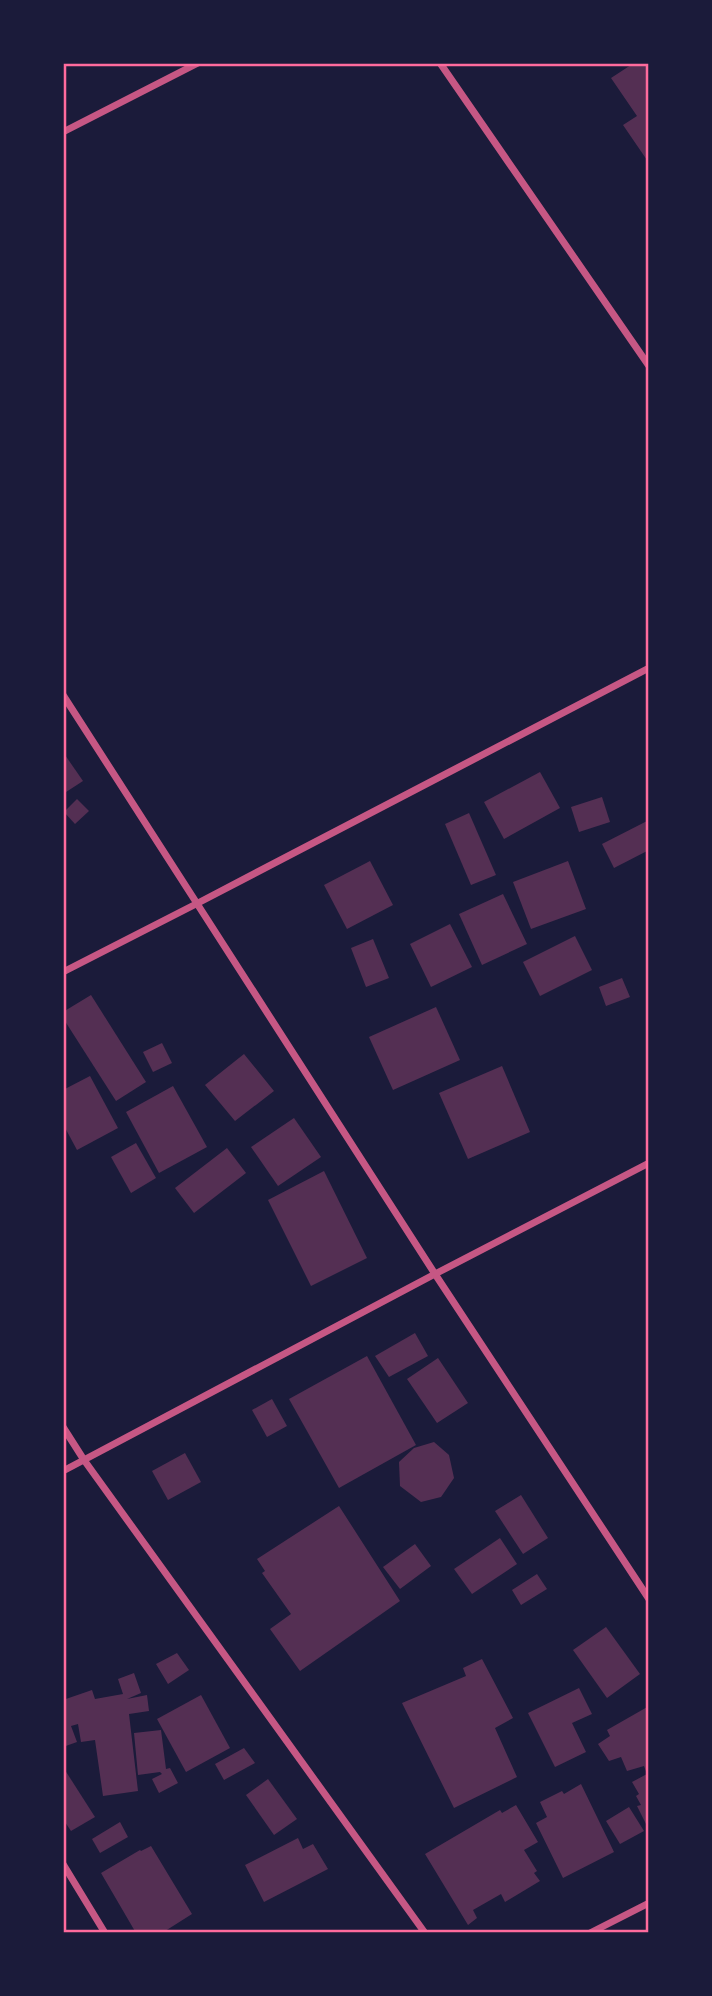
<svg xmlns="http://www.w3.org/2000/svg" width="712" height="1996" viewBox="0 0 712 1996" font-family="Lato,sans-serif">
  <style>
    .building { fill: #542f53 }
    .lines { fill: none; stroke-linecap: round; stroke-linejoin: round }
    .minor { stroke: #c65784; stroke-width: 7 }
    .neatline { fill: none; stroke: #ff6b9d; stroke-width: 2.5 }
  </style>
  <rect width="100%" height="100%" fill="#1b1b3a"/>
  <g class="building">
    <path d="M 634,63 L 649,63 L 649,163 L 623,125 L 637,116 L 611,78 Z"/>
    <path d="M 63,752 L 83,781 L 63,794 Z"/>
    <path d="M 540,772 L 560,808 L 504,839 L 484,802 Z"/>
    <path d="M 602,797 L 610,822 L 579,832 L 571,807 Z"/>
    <path d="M 77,799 L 89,811 L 75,824 L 64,812 Z"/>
    <path d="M 469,813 L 496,875 L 471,885 L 445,824 Z"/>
    <path d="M 649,820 L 649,850 L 614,868 L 602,844 Z"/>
    <path d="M 370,861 L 393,905 L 347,929 L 324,885 Z"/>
    <path d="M 568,861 L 586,909 L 531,929 L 513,882 Z"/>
    <path d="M 503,894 L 527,944 L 482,965 L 459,914 Z"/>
    <path d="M 450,924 L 472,967 L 431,987 L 410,944 Z"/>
    <path d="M 575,936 L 592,970 L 540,996 L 523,962 Z"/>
    <path d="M 373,939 L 389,978 L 366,987 L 351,948 Z"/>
    <path d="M 622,978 L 630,997 L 606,1006 L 599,987 Z"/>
    <path d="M 91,995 L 146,1082 L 116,1101 L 63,1018 L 63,1012 Z"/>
    <path d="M 436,1007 L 460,1060 L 393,1090 L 369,1037 Z"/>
    <path d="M 162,1043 L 172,1063 L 153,1072 L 143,1052 Z"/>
    <path d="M 244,1054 L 274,1091 L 235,1121 L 205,1085 Z"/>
    <path d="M 502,1066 L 530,1132 L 468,1159 L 439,1093 Z"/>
    <path d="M 90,1076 L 118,1128 L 77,1150 L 63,1124 L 63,1090 Z"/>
    <path d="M 173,1086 L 207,1147 L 159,1173 L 126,1112 Z"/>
    <path d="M 294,1118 L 321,1157 L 278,1186 L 251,1147 Z"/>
    <path d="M 136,1143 L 156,1178 L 131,1193 L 111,1157 Z"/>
    <path d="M 227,1148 L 246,1173 L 194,1213 L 175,1188 Z"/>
    <path d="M 324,1171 L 367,1258 L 311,1286 L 268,1200 Z"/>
    <path d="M 415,1333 L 428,1356 L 389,1377 L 375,1356 Z"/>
    <path d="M 367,1356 L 416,1445 L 339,1488 L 289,1399 Z"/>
    <path d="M 438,1358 L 468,1403 L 437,1423 L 407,1379 Z"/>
    <path d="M 272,1399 L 287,1426 L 267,1437 L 252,1410 Z"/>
    <path d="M 434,1442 L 449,1455 L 454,1478 L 441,1497 L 421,1502 L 400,1486 L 399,1462 L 414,1448 Z"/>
    <path d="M 185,1453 L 201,1482 L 168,1500 L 152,1471 Z"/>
    <path d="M 521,1495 L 548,1538 L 523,1554 L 495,1511 Z"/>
    <path d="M 339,1506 L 400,1601 L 300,1671 L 270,1629 L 291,1614 L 262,1573 L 265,1571 L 257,1559 Z"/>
    <path d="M 500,1538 L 517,1564 L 472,1594 L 454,1569 Z"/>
    <path d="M 415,1544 L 431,1566 L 400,1589 L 383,1567 Z"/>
    <path d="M 537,1574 L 547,1589 L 521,1605 L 512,1590 Z"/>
    <path d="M 606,1627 L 640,1674 L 607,1698 L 573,1650 Z"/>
    <path d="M 177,1653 L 189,1670 L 168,1684 L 156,1664 Z"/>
    <path d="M 482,1659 L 513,1718 L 495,1728 L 517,1777 L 454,1808 L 402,1703 L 466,1676 L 463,1668 Z"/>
    <path d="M 134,1673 L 141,1693 L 127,1699 L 147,1695 L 149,1711 L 129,1714 L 138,1791 L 103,1796 L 95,1740 L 81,1742 L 78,1724 L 71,1726 L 77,1742 L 63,1747 L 63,1700 L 92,1690 L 95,1699 L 123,1694 L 118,1679 Z"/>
    <path d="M 579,1688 L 592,1714 L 572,1723 L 586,1752 L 555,1767 L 528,1713 Z"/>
    <path d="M 201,1695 L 230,1748 L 186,1772 L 157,1719 Z"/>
    <path d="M 649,1706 L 649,1830 L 637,1806 L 641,1805 L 636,1796 L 639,1794 L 632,1782 L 647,1774 L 644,1766 L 627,1771 L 621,1757 L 609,1761 L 598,1744 L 610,1736 L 607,1730 Z"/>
    <path d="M 161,1730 L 166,1769 L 170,1768 L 178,1783 L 159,1793 L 152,1779 L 162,1774 L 160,1772 L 138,1775 L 134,1733 Z"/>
    <path d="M 244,1748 L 255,1763 L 224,1780 L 215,1764 Z"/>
    <path d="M 63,1767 L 95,1817 L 71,1831 L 63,1819 Z"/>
    <path d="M 268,1779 L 297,1819 L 274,1835 L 246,1795 Z"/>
    <path d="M 581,1784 L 614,1852 L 563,1878 L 536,1823 L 547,1817 L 540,1802 L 562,1791 L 564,1794 Z"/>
    <path d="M 516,1805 L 538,1842 L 524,1850 L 537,1871 L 534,1873 L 540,1881 L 505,1902 L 501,1894 L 473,1910 L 477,1918 L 468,1925 L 425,1854 L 500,1810 L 502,1813 Z"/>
    <path d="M 629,1807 L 644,1831 L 620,1844 L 606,1821 Z"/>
    <path d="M 120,1822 L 128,1837 L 100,1853 L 92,1839 Z"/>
    <path d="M 298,1838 L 303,1849 L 313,1844 L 328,1869 L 264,1902 L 245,1865 Z"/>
    <path d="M 151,1846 L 192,1914 L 162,1933 L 136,1933 L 101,1873 L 140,1850 L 141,1851 Z"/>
  </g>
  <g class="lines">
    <g class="minor">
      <path d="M 440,63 L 649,366"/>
      <path d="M 63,132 L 198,63"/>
      <path d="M 63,695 L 435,1274 L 649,1599"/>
      <path d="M 63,972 L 198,903 L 649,668"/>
      <path d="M 63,1427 L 84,1460 L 425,1933"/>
      <path d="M 63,1471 L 435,1274 L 649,1163"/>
      <path d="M 63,1864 L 105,1933"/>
      <path d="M 590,1933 L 649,1903"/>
    </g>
  </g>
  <rect width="712" height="1996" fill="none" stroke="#1b1b3a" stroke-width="130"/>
  <rect x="65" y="65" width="582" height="1866" class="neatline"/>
</svg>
